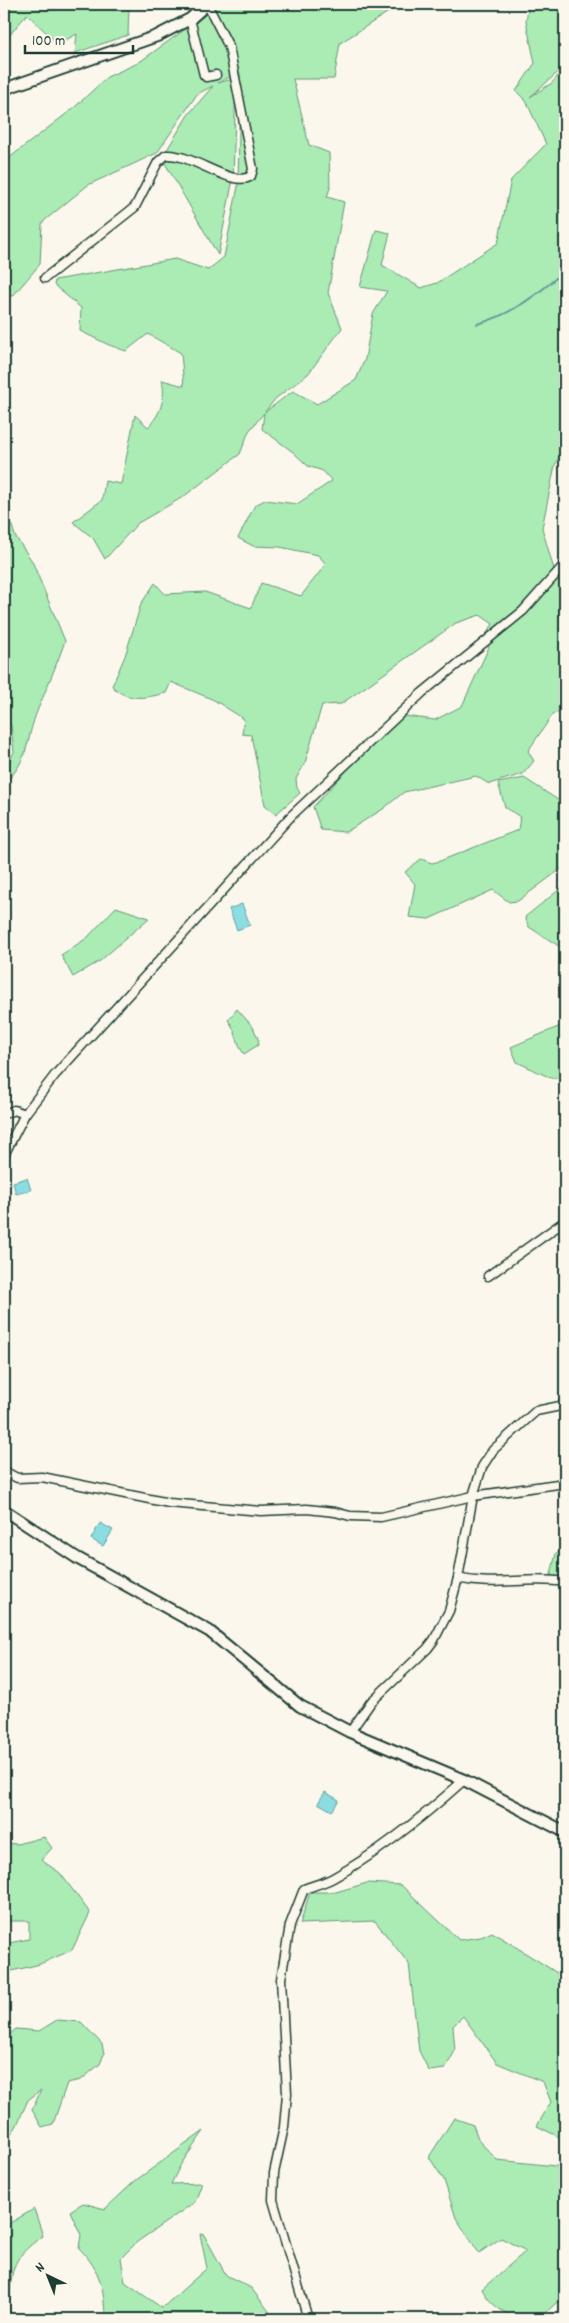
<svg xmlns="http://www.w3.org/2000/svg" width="569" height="2323" viewBox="0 0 569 2323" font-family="Dekko,sans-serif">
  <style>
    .green { fill: #abecb5; stroke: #659474 }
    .water { fill: #8bdde2; stroke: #609d9c }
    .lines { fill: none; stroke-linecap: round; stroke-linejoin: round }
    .stream { stroke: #609d9c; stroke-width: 2 }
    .street-casing { stroke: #1f3d34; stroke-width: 11 }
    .secondary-casing { stroke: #1f3d34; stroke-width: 14 }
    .street { stroke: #fbf7ec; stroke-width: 8 }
    .secondary { stroke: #fbf7ec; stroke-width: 10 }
  </style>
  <rect width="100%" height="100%" fill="#fbf7ec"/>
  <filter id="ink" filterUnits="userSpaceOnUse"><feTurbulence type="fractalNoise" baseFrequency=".02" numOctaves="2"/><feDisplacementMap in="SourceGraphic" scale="10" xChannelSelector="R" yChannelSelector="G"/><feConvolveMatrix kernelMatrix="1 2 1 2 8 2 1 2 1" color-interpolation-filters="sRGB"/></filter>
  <g filter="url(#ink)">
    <g class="green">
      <path d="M 4,4 L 129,4 L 128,35 L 75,53 L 77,34 L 58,44 L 27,14 L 4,42 Z"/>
      <path d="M 204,4 L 401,4 L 340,43 L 334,79 L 293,79 L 309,145 L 329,153 L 330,188 L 327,197 L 344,202 L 328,293 L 342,328 L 308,374 L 275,399 L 265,412 L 293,391 L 317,404 L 356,380 L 365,359 L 373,314 L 387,291 L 360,287 L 376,230 L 390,233 L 382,265 L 421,288 L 437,283 L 498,243 L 511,180 L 546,144 L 526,101 L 516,91 L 535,63 L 526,21 L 529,4 L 565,4 L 564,67 L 530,97 L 552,83 L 565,67 L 565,448 L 555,465 L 542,528 L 555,573 L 565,564 L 565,709 L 553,714 L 528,751 L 534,761 L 523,774 L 489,784 L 476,776 L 404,792 L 383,809 L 346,832 L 321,830 L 313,807 L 374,741 L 404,716 L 435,720 L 462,706 L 489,647 L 482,640 L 493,624 L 480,615 L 456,623 L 341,704 L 322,705 L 305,763 L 296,779 L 297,788 L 300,793 L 276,814 L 265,805 L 251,735 L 242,734 L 244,719 L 214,700 L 171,682 L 166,693 C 146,698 127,702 112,686 L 125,656 L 141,604 L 155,583 L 165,594 L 205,592 L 251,608 L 261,583 L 301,596 L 326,564 L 318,555 L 280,547 L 253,546 L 238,538 L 255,505 L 265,500 L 297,504 L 332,481 L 323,471 L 308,466 L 293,452 L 262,429 L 264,413 L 249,431 L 240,454 L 183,497 L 138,523 L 105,559 L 93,538 L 73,522 L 102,500 L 105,481 L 121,484 L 135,415 L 148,427 C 161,414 166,397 162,380 L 184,386 L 181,353 L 148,334 L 126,351 L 109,345 L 80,331 L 81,308 L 54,285 L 55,280 L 175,259 L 208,270 L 224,257 L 238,186 L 240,74 L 228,51 L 233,75 L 218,83 L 236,78 L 233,179 L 218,255 L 162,158 L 188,115 L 213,86 L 197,94 L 157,153 L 88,185 L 44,221 L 42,224 L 40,264 L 12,297 L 4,284 L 4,162 L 75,107 L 107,77 L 138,63 L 208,13 Z"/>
      <path d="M 4,514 L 12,526 L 15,536 L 32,561 L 65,641 C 57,664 47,687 38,709 C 25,740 31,758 4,784 L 4,772 L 14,752 L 11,725 L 4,720 Z"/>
      <path d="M 524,778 L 558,800 L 565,801 L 565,866 L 518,901 L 509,902 L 493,890 L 429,919 L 409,917 L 415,884 L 405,872 L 421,859 L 432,863 L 440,861 L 518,830 L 520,817 L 505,807 L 498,783 Z"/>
      <path d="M 565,885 L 565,950 L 529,927 L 525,917 Z"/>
      <path d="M 116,907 L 149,918 L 100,961 L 73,977 L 61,955 L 87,938 Z"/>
      <path d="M 237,1009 L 253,1027 L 259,1041 L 258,1045 L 244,1054 C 236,1043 237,1031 228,1020 Z"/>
      <path d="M 565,1024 L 565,1079 L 551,1078 L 517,1062 L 511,1047 Z"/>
      <path d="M 565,1548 L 565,1583 L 549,1583 L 556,1553 Z"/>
      <path d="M 44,1837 L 52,1848 L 41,1860 L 60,1873 L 90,1913 L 72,1950 L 40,1964 L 4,1973 L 4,1944 L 29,1939 L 29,1921 L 4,1921 L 4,1843 L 17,1844 Z"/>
      <path d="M 367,1883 L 401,1885 L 459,1940 L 481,1937 L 492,1932 L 565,1978 L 565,2136 L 563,2139 L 537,2126 L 551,2102 L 543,2082 L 497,2063 L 463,2016 L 453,2026 L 455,2051 L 445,2069 L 429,2071 L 419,2051 L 409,1964 L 375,1921 L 300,1924 L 310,1892 L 336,1892 Z"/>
      <path d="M 57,2020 L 81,2022 L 102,2044 L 104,2054 L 100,2064 L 81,2080 L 67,2083 L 53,2124 L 42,2127 L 32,2110 L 41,2090 L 28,2100 L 16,2127 L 5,2142 L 4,2164 L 4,2039 L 16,2029 L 39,2031 Z"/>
      <path d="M 454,2118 L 473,2125 L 479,2141 L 497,2160 L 565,2167 L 563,2227 L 565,2302 L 557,2302 C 552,2307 546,2313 539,2316 C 516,2323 492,2309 482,2289 L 526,2251 L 501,2238 L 479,2253 L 456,2218 L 444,2180 L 429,2157 Z"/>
      <path d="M 204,2131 L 181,2164 L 171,2184 L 202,2183 L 195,2202 L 137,2242 L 121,2258 L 125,2282 L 162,2308 L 207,2268 L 200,2234 L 204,2235 L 226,2275 L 251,2288 L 275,2319 L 105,2319 C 104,2288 101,2271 79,2248 L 81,2235 L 70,2211 L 83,2203 L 105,2209 L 135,2181 Z"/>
      <path d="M 34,2209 L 43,2236 C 8,2260 12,2271 9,2311 L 12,2313 L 4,2314 L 4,2220 L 5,2226 Z"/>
    </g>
    <g class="water">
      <path d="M 242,904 L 250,925 L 237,930 L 229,909 Z"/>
      <path d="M 27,1178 L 31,1190 L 16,1194 L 13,1182 Z"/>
      <path d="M 100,1523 L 113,1530 L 103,1546 L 91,1539 Z"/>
      <path d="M 325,1792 L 339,1800 L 332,1811 L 318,1803 Z"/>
    </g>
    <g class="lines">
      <g class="stream">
        <path d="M 187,10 L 196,4"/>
        <path d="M 477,324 C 511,315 539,294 565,270"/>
        <path d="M 125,2316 L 131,2319"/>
      </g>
      <g class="street-casing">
        <g id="street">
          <path d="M 190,19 L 204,75 L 206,77 L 216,75"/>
          <path d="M 45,278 L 135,207 L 158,162 L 166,155 C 192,153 233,189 251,176 L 253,169 L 229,47 L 207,4"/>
          <path d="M 4,1114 L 14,1110 L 25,1114"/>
          <path d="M 4,1155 L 25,1114 L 55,1075 L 291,816 L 422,693 L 523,611 L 565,564"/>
          <path d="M 488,1276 L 565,1221"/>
          <path d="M 4,1471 L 17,1478 L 42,1477 L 169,1503 L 261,1511 L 307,1509 L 335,1512 L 350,1516 L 381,1517 L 473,1496 L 565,1483"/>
          <path d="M 458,1578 C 494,1587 529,1576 565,1582"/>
          <path d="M 350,1732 L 371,1702 L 427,1649 L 434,1640 L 449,1611 L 458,1578 L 473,1496 L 482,1467 L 493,1450 L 536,1411 L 565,1405"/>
          <path d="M 308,2319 L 273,2200 L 274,2173 L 284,2127 L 287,2094 L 281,1979 L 290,1925 L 304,1889 C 314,1885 324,1883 333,1878 C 380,1852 424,1816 464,1780"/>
        </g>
      </g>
      <g class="secondary-casing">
        <g id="secondary">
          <path d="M 4,89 L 157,36 L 190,19 L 207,4"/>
          <path d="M 4,1510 L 77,1558 L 209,1631 L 300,1706 L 350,1732 L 464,1780 L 565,1832"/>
        </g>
      </g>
      <use href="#street" class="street"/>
      <use href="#secondary" class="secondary"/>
    </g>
  </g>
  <rect width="569" height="2323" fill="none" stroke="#fbf7ec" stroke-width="20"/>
  <rect x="10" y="10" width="549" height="2303" fill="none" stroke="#1f3d34" stroke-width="2" filter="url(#ink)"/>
  <g transform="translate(48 2276) rotate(317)" stroke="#fbf7ec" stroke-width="4" paint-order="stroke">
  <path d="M0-4L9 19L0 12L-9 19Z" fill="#1f3d34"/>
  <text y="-8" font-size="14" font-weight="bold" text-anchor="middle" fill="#1f3d34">N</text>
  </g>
  <path d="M25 45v8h108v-8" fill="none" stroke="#1f3d34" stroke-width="2.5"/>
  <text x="32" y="45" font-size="15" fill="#1f3d34" stroke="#fbf7ec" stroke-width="4" paint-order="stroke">100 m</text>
</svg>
